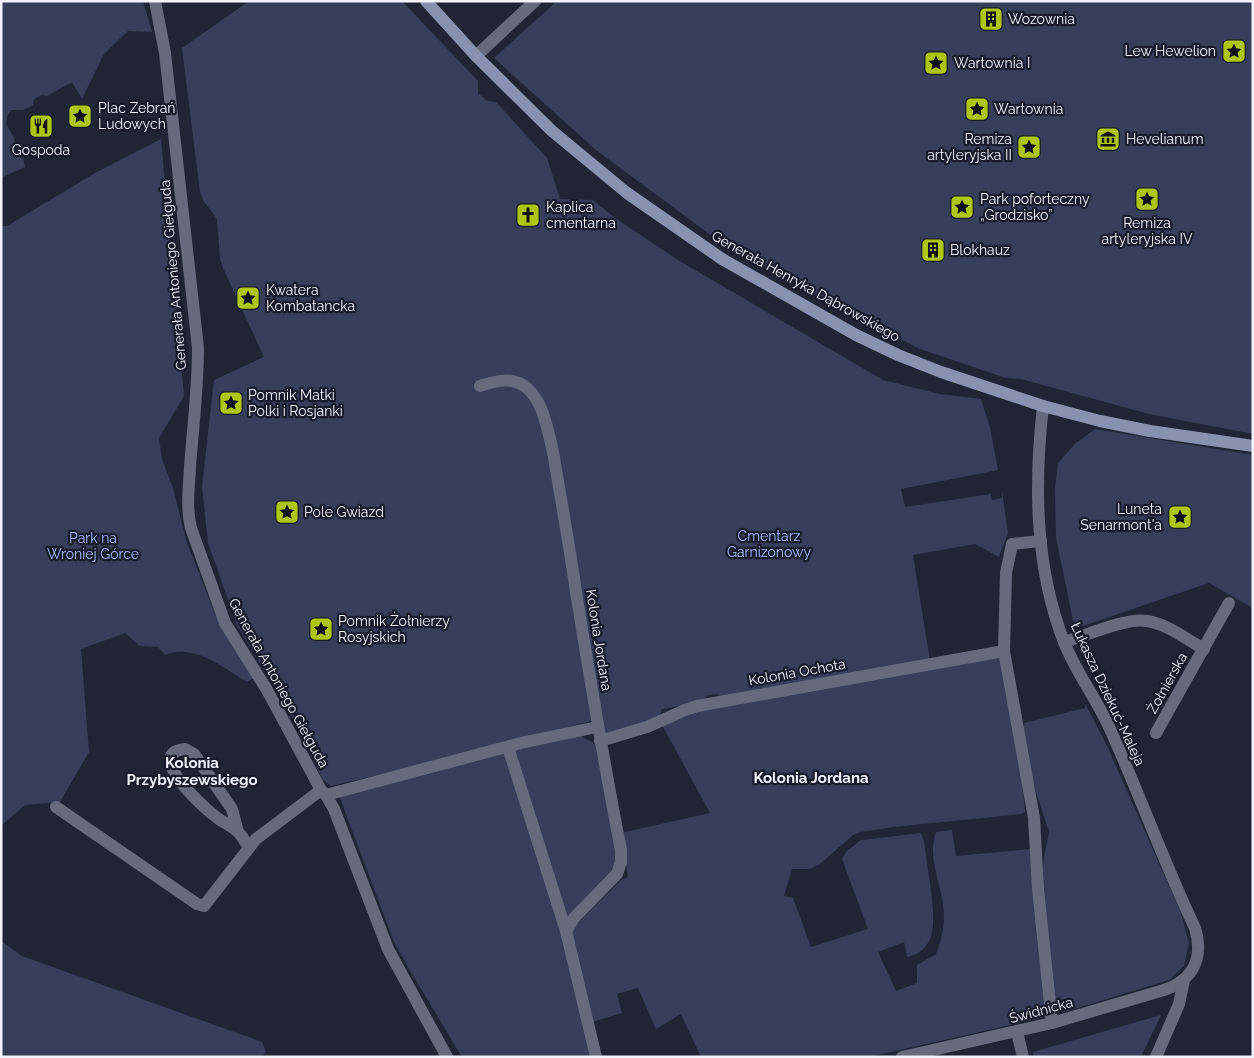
<svg xmlns="http://www.w3.org/2000/svg" width="1254" height="1058" viewBox="0 0 1254 1058" font-family="Raleway,sans-serif">
  <style>
    .green { fill: #363e5a }
    .lines { fill: none; stroke-linecap: round; stroke-linejoin: round }
    .street { stroke: #656a7d; stroke-width: 12 }
    .secondary { stroke: #8891b0; stroke-width: 12 }
    .labels { text-anchor: middle; dominant-baseline: central; stroke-width: 4.5; stroke-linejoin: round; paint-order: stroke }
    .poi-label { font-size: 14px; fill: #f1f4fd; stroke: #171b2b; text-anchor: start }
    .street-label { font-size: 14px; fill: #f1f4fd; stroke: #171b2b }
    .park-label { font-size: 14px; fill: #a8bbfe; stroke: #171b2b }
    .neighbourhood-label { font-size: 15px; font-weight: bold; fill: #f1f4fd; stroke: #171b2b }
  </style>
  <rect width="100%" height="100%" fill="#202535"/>
  <g class="green">
    <path d="M 1,1 L 143,1 L 152,32 L 128,31 L 104,54 L 82,99 L 72,82 L 47,96 L 42,95 L 34,99 L 33,105 L 24,110 L 11,110 L 7,117 L 6,124 L 14,138 L 15,145 L 23,158 L 25,167 L 1,178 Z"/>
    <path d="M 249,1 L 402,1 L 478,81 L 478,93 L 487,101 L 496,102 L 547,158 L 560,199 L 593,200 L 615,218 L 678,260 L 883,380 L 940,394 L 981,399 L 990,427 L 998,470 L 901,489 L 905,507 L 991,494 L 992,500 L 1002,498 L 1002,491 L 1008,533 L 999,557 L 975,544 L 913,555 L 930,661 L 724,698 L 717,694 L 708,695 L 701,702 L 662,709 L 659,718 L 604,736 L 595,720 C 507,742 419,766 331,786 L 323,780 L 289,712 L 237,625 L 208,543 L 202,486 L 214,380 L 264,357 L 223,268 L 220,259 L 217,219 L 203,200 L 200,192 L 182,48 Z"/>
    <path d="M 557,1 L 1253,1 L 1253,434 L 1149,414 L 1021,379 L 1006,378 L 920,349 L 829,303 L 712,236 L 596,150 L 494,58 Z"/>
    <path d="M 161,139 L 184,396 L 159,438 L 162,459 L 173,488 L 186,540 L 215,614 L 254,678 L 247,682 C 223,668 195,643 165,655 L 158,647 L 140,646 L 125,633 L 81,649 L 89,752 L 60,802 L 25,805 L 1,826 L 1,226 L 7,226 L 95,173 Z"/>
    <path d="M 1095,429 L 1253,455 L 1253,517 L 1251,521 L 1253,522 L 1253,608 L 1209,583 L 1083,626 L 1074,625 L 1056,538 L 1055,489 L 1058,463 L 1075,444 Z"/>
    <path d="M 1001,657 L 1022,781 L 1025,812 L 1022,814 L 893,827 L 861,832 L 853,835 L 820,864 L 810,869 L 792,869 L 784,896 L 793,898 L 811,947 L 868,929 L 842,859 L 847,851 L 861,840 L 921,833 L 924,841 C 926,855 928,869 930,884 C 933,910 942,950 907,957 L 904,942 L 878,952 L 896,991 L 917,983 L 917,965 L 936,954 C 941,941 944,930 944,916 C 944,888 926,859 936,832 L 952,830 L 956,856 L 1030,849 L 1046,1017 L 869,1057 L 701,1057 L 681,1014 L 656,1029 L 638,988 L 617,994 L 622,1013 L 592,1022 L 569,932 L 621,880 L 628,877 L 621,833 L 710,813 L 662,725 L 686,713 Z"/>
    <path d="M 1086,705 L 1107,746 L 1181,913 L 1189,943 L 1184,966 L 1169,980 L 1064,1012 L 1057,1006 L 1055,1000 L 1041,875 L 1049,832 L 1033,783 L 1022,726 L 1025,725 L 1024,723 L 1085,708 Z"/>
    <path d="M 581,736 L 590,741 L 598,747 L 617,858 L 613,873 L 566,923 L 515,750 Z"/>
    <path d="M 507,751 L 560,925 L 594,1057 L 462,1057 L 408,967 L 394,942 L 338,793 Z"/>
    <path d="M 1,941 L 22,956 L 262,1042 L 266,1052 L 262,1057 L 1,1057 Z"/>
    <path d="M 1161,1015 L 1141,1057 L 1034,1057 L 1033,1052 Z"/>
  </g>
  <g class="lines">
    <g class="street">
      <path d="M 155,1 L 165,53 L 198,348 C 198,388 193,427 190,467 C 189,487 186,508 191,528 L 225,623 L 267,690 L 321,790 L 326,795 L 334,809 L 388,949 L 447,1057"/>
      <path d="M 476,56 L 535,1"/>
      <path d="M 480,386 C 495,381 513,376 527,388 C 541,400 546,422 550,439 C 554,454 556,471 559,487 C 565,522 571,557 576,592 C 590,679 604,764 621,850 L 621,862 L 617,874 L 574,918 L 566,931"/>
      <path d="M 1041,541 L 1012,544 L 1006,573 L 1004,651 L 1034,818 L 1038,889 L 1052,1023"/>
      <path d="M 1064,642 C 1085,636 1127,617 1147,621 C 1167,624 1186,639 1204,649"/>
      <path d="M 1156,733 L 1229,603"/>
      <path d="M 600,741 L 647,727 L 685,710 L 697,706 L 1004,651"/>
      <path d="M 508,747 L 566,931 L 596,1057"/>
      <path d="M 326,795 L 521,743 L 597,727"/>
      <path d="M 56,807 L 197,904 L 204,906 L 256,839 L 321,790"/>
      <path d="M 238,832 L 232,809 L 194,754 L 185,749 C 143,753 203,807 215,816 C 221,822 231,825 237,831 C 242,835 245,842 249,847"/>
      <path d="M 1017,1032 L 1023,1057"/>
      <path d="M 902,1057 L 1052,1023 L 1164,990 C 1193,980 1204,958 1195,928 C 1164,863 1140,795 1110,729 C 1097,699 1076,673 1064,642 C 1035,567 1034,485 1043,406"/>
      <path d="M 1156,1057 L 1179,1004 L 1184,980"/>
    </g>
    <path class="secondary" d="M 426,1 L 476,56 L 552,131 L 627,193 L 722,259 L 856,335 L 898,355 L 941,372 L 1043,406 L 1100,421 L 1150,431 L 1253,446"/>
  </g>
  <defs>
    <g id="building-square" transform="scale(1.25)"><rect x="-9" y="-9" width="18" height="18" rx="4" fill="#adc610" stroke="#171b2b"/><path d="M-4-6H4V6H1V3H-1V6H-4ZM-2.5-4.3h1.7v1.8h-1.7ZM.8-4.3h1.7v1.8H.8ZM-2.5-1h1.7V.8h-1.7ZM.8-1h1.7V.8H.8Z" fill="#111"/></g>
    <g id="sight-square" transform="scale(1.25)"><rect x="-9" y="-9" width="18" height="18" rx="4" fill="#adc610" stroke="#171b2b"/><path d="M0-6L1.8-2.2L6-1.7L2.9 1.2L3.7 5.4L0 3.3L-3.7 5.4L-2.9 1.2L-6-1.7L-1.8-2.2Z" fill="#111"/></g>
    <g id="restaurant-square" transform="scale(1.25)"><rect x="-9" y="-9" width="18" height="18" rx="4" fill="#adc610" stroke="#171b2b"/><path d="M-5-6h1v4h1v-4h1v4h1v-4h1v5L-1.5 .5V6h-2V.5L-5-1ZM5-6V6H3V1.5H1.5Q1.5-4 5-6Z" fill="#111"/></g>
    <g id="museum-square" transform="scale(1.25)"><rect x="-9" y="-9" width="18" height="18" rx="4" fill="#adc610" stroke="#171b2b"/><path d="M0-6L6-3V-2H-6V-3ZM-5-1h2V3h-2ZM-1-1h2V3h-2ZM3-1h2V3H3ZM-6 4H6V6H-6Z" fill="#111"/></g>
    <g id="church-square" transform="scale(1.25)"><rect x="-9" y="-9" width="18" height="18" rx="4" fill="#adc610" stroke="#171b2b"/><path d="M-1.2-6h2.4v3.5h3.3v2.4h-3.3V6h-2.4V-.1h-3.3v-2.4h3.3Z" fill="#111"/></g>
  </defs>
  <g fill-rule="evenodd">
    <use href="#building-square" x="991" y="19"/>
    <use href="#sight-square" x="1234" y="51"/>
    <use href="#sight-square" x="936" y="63"/>
    <use href="#sight-square" x="977" y="109"/>
    <use href="#sight-square" x="80" y="116"/>
    <use href="#restaurant-square" x="41" y="126"/>
    <use href="#museum-square" x="1108" y="139"/>
    <use href="#sight-square" x="1029" y="147"/>
    <use href="#sight-square" x="1147" y="199"/>
    <use href="#sight-square" x="962" y="207"/>
    <use href="#church-square" x="528" y="215"/>
    <use href="#building-square" x="933" y="250"/>
    <use href="#sight-square" x="248" y="298"/>
    <use href="#sight-square" x="231" y="403"/>
    <use href="#sight-square" x="287" y="512"/>
    <use href="#sight-square" x="1180" y="517"/>
    <use href="#sight-square" x="321" y="629"/>
  </g>
  <g class="labels">
    <g class="poi-label">
      <text x="1008" y="19">Wozownia</text>
      <text x="1216" y="51" text-anchor="end">Lew Hewelion</text>
      <text x="954" y="63">Wartownia I</text>
      <text x="98" y="108">Plac Zebrań<tspan x="98" dy="16">Ludowych</tspan></text>
      <text x="994" y="109">Wartownia</text>
      <text x="1012" y="139" text-anchor="end">Remiza<tspan x="1012" dy="16">artyleryjska II</tspan></text>
      <text x="1126" y="139">Hevelianum</text>
      <text x="41" y="150" text-anchor="middle">Gospoda</text>
      <text x="980" y="199">Park poforteczny<tspan x="980" dy="16">„Grodzisko”</tspan></text>
      <text x="546" y="207">Kaplica<tspan x="546" dy="16">cmentarna</tspan></text>
      <text x="1147" y="223" text-anchor="middle">Remiza<tspan x="1147" dy="16">artyleryjska IV</tspan></text>
      <text x="950" y="250">Blokhauz</text>
      <text x="266" y="290">Kwatera<tspan x="266" dy="16">Kombatancka</tspan></text>
      <text x="248" y="395">Pomnik Matki<tspan x="248" dy="16">Polki i Rosjanki</tspan></text>
      <text x="1162" y="509" text-anchor="end">Luneta<tspan x="1162" dy="16">Senarmont'a</tspan></text>
      <text x="304" y="512">Pole Gwiazd</text>
      <text x="338" y="621">Pomnik Żołnierzy<tspan x="338" dy="16">Rosyjskich</tspan></text>
    </g>
    <g class="street-label">
      <text transform="translate(173 275) rotate(-95)">Generała Antoniego Giełguda</text>
      <text transform="translate(806 286) rotate(29)">Generała Henryka Dąbrowskiego</text>
      <text transform="translate(599 640) rotate(81)">Kolonia Jordana</text>
      <text transform="translate(797 672) rotate(-10)">Kolonia Ochota</text>
      <text transform="translate(279 683) rotate(61)">Generała Antoniego Giełguda</text>
      <text transform="translate(1167 683) rotate(-61)">Żołnierska</text>
      <text transform="translate(1108 694) rotate(65)">Łukasza Dziekuć-Maleja</text>
      <text transform="translate(1041 1010) rotate(-15)">Świdnicka</text>
    </g>
    <g class="park-label">
      <text x="769" y="536">Cmentarz<tspan x="769" dy="16">Garnizonowy</tspan></text>
      <text x="93" y="538">Park na<tspan x="93" dy="16">Wroniej Górce</tspan></text>
    </g>
    <g class="neighbourhood-label">
      <text x="192" y="763">Kolonia<tspan x="192" dy="17">Przybyszewskiego</tspan></text>
      <text x="811" y="778">Kolonia Jordana</text>
    </g>
  </g>
  <rect width="1254" height="1058" fill="none" stroke="#f1f4fd" stroke-width="5"/>
</svg>
